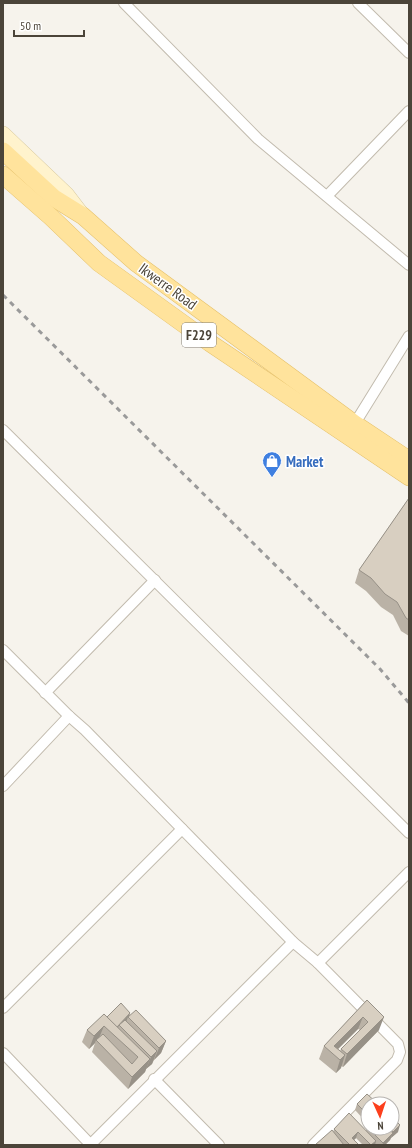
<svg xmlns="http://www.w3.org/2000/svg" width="412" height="1148" viewBox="0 0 412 1148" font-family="'PT Sans Narrow',sans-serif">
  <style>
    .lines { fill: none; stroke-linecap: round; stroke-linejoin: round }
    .street-casing { stroke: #c2bbae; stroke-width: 12 }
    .secondary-casing { stroke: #d6c79b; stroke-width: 16 }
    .primary-casing { stroke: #e6c16a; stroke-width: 18 }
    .street { stroke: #fff; stroke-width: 10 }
    .secondary { stroke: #fff3cd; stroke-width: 15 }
    .primary { stroke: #ffe39c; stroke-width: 17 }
    .rail { stroke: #9a9a9a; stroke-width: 3; stroke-dasharray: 5 5; stroke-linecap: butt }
    .wall { fill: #bab2a6; fill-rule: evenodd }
    .shaded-wall { fill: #979187 }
    .building { fill: #d8cfc1; stroke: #979187 }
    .labels { text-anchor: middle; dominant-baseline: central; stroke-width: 3; stroke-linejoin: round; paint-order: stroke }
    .shield { fill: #fff; stroke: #817c74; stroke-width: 1 }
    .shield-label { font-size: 14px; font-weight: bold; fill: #4b4439 }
    .street-label { font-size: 15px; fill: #4b4439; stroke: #fff }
    .shop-label { font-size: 15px; font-weight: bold; fill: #366cbe; stroke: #fff; text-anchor: start }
  </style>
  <rect width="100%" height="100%" fill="#f6f3ec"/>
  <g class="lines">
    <g class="street-casing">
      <g id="street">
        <path d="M 124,3 L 258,139 L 409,265"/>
        <path d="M 358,3 L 409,53"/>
        <path d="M 327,196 L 409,111"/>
        <path d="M 352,428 L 409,336"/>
        <path d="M 3,430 L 409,833"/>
        <path d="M 3,650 L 69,716 L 85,730 L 293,942 L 318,963 L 398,1044 L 400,1052 L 397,1060 L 313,1145"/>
        <path d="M 45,693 L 155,580"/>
        <path d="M 3,786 L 69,716"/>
        <path d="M 318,963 L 409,872"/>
        <path d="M 3,1008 L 182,829"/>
        <path d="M 3,1053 L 90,1144"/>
        <path d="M 154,1079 L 219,1145"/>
        <path d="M 90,1145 L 293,942"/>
      </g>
    </g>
    <g class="secondary-casing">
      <path id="secondary" d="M 3,134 L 67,195 L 80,212"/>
    </g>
    <g class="primary-casing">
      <g id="primary">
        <path d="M 3,151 L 54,198 L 83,216 L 136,263 L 355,424 L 409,460"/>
        <path d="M 3,175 L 51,217 L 99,263 L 210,343 L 409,477"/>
      </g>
    </g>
    <use href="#street" class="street"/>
    <use href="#secondary" class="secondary"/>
    <use href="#primary" class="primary"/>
    <path class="rail" d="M 3,295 L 380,669 L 409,703"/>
  </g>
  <g class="wall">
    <path d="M 409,498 L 409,636 L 401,631 L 393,615 L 381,607 L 366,591 L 355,583 L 359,570 Z"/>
    <path d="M 367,1000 L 379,1030 L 343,1067 L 341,1066 L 341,1068 L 336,1073 L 319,1059 L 324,1046 ZM 358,1029 L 360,1030 L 341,1049 L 340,1051 L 338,1049 Z"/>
    <path d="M 129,1016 L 166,1041 L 161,1053 L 154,1060 L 152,1064 L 146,1069 L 145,1072 L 128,1089 L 92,1052 L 95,1043 L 89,1049 L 82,1042 L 87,1030 L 107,1017 Z"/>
    <path d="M 357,1104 L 368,1104 L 368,1124 L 355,1110 Z"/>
    <path d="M 367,1127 L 368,1128 L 392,1128 L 398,1132 L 391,1138 L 390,1140 L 385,1145 L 376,1145 L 375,1144 L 375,1145 L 363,1145 L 356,1138 L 354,1140 L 359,1145 L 315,1145 L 333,1132 L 334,1129 L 366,1130 Z"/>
  </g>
  <g class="shaded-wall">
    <path d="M 130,1013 L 129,1018 L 128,1017 L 126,1022 L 119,1025 L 117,1031 L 114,1030 Z"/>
    <path d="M 363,1017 L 358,1029 L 333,1054 L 334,1046 Z"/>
    <path d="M 384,1017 L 379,1030 L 343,1067 L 347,1054 Z"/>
    <path d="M 104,1026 L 99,1038 L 96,1040 L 95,1043 L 89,1049 L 94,1036 Z"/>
    <path d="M 166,1041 L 161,1053 L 154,1060 L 159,1048 Z"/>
    <path d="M 157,1051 L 152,1064 L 146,1069 L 151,1057 Z"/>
    <path d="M 345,1055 L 341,1068 L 336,1073 L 340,1060 Z"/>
    <path d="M 150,1059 L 145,1072 L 128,1089 L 132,1077 Z"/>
    <path d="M 400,1125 L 398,1132 L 391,1138 L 393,1132 Z"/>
    <path d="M 358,1132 L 356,1138 L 350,1144 L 352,1138 Z"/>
    <path d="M 393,1133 L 390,1140 L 385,1145 L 382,1145 L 383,1143 Z"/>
    <path d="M 376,1141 L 375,1145 L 371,1145 Z"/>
  </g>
  <g class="building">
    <path d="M 409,498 L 409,620 L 406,618 L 397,602 L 385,594 L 371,578 L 359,570 Z"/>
    <path d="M 367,1000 L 384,1017 L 347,1054 L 341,1049 L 368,1022 L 363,1017 L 334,1046 L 345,1055 L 340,1060 L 324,1046 Z"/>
    <path d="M 121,1003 L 130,1013 L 117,1027 L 107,1017 Z"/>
    <path d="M 136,1010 L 166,1041 L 159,1048 L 128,1017 Z"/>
    <path d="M 104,1014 L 150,1059 L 132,1077 L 96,1040 L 103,1034 L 132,1064 L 138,1057 L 104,1026 L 94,1036 L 87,1030 Z"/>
    <path d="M 125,1020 L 157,1051 L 151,1057 L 119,1025 Z"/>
    <path d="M 367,1094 L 378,1104 L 368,1104 L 368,1115 L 357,1104 Z"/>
    <path d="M 349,1113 L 376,1141 L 371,1145 L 358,1132 L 352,1138 L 359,1145 L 350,1145 L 334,1129 Z"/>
    <path d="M 392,1117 L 400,1125 L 393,1132 L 390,1128 L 392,1128 Z"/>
    <path d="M 368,1126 L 368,1128 L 387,1128 L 393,1133 L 383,1143 L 367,1127 Z"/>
    <path d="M 332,1130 L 344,1145 L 315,1145 Z"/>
  </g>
  <defs>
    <g id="shop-pin" transform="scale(1)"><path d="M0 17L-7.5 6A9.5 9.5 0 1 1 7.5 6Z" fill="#3f7fe0" stroke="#fff"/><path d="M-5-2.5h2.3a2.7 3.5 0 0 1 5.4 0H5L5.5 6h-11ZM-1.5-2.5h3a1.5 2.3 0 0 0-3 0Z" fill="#fff"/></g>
  </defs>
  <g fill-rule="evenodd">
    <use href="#shop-pin" x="272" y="461"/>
  </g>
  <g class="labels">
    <rect class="shield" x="182" y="323" width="34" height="24" rx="3"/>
    <g class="shield-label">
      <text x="199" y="335">F229</text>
    </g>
    <g class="street-label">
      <text transform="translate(168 286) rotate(36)">Ikwerre Road</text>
    </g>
    <g class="shop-label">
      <text x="286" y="461">Market</text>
    </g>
  </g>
  <rect width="412" height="1148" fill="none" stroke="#4b4439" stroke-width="8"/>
  <g transform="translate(380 1116) rotate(177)"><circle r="19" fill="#ffffff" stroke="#b7b4b0"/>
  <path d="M0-3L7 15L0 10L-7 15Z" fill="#fc3f1d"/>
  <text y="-6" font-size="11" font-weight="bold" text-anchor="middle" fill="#4b4439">N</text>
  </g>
  <path d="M14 30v6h70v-6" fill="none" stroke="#4b4439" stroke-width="2"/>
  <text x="20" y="30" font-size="12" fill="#4b4439" stroke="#ffffff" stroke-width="3" paint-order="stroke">50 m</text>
</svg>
